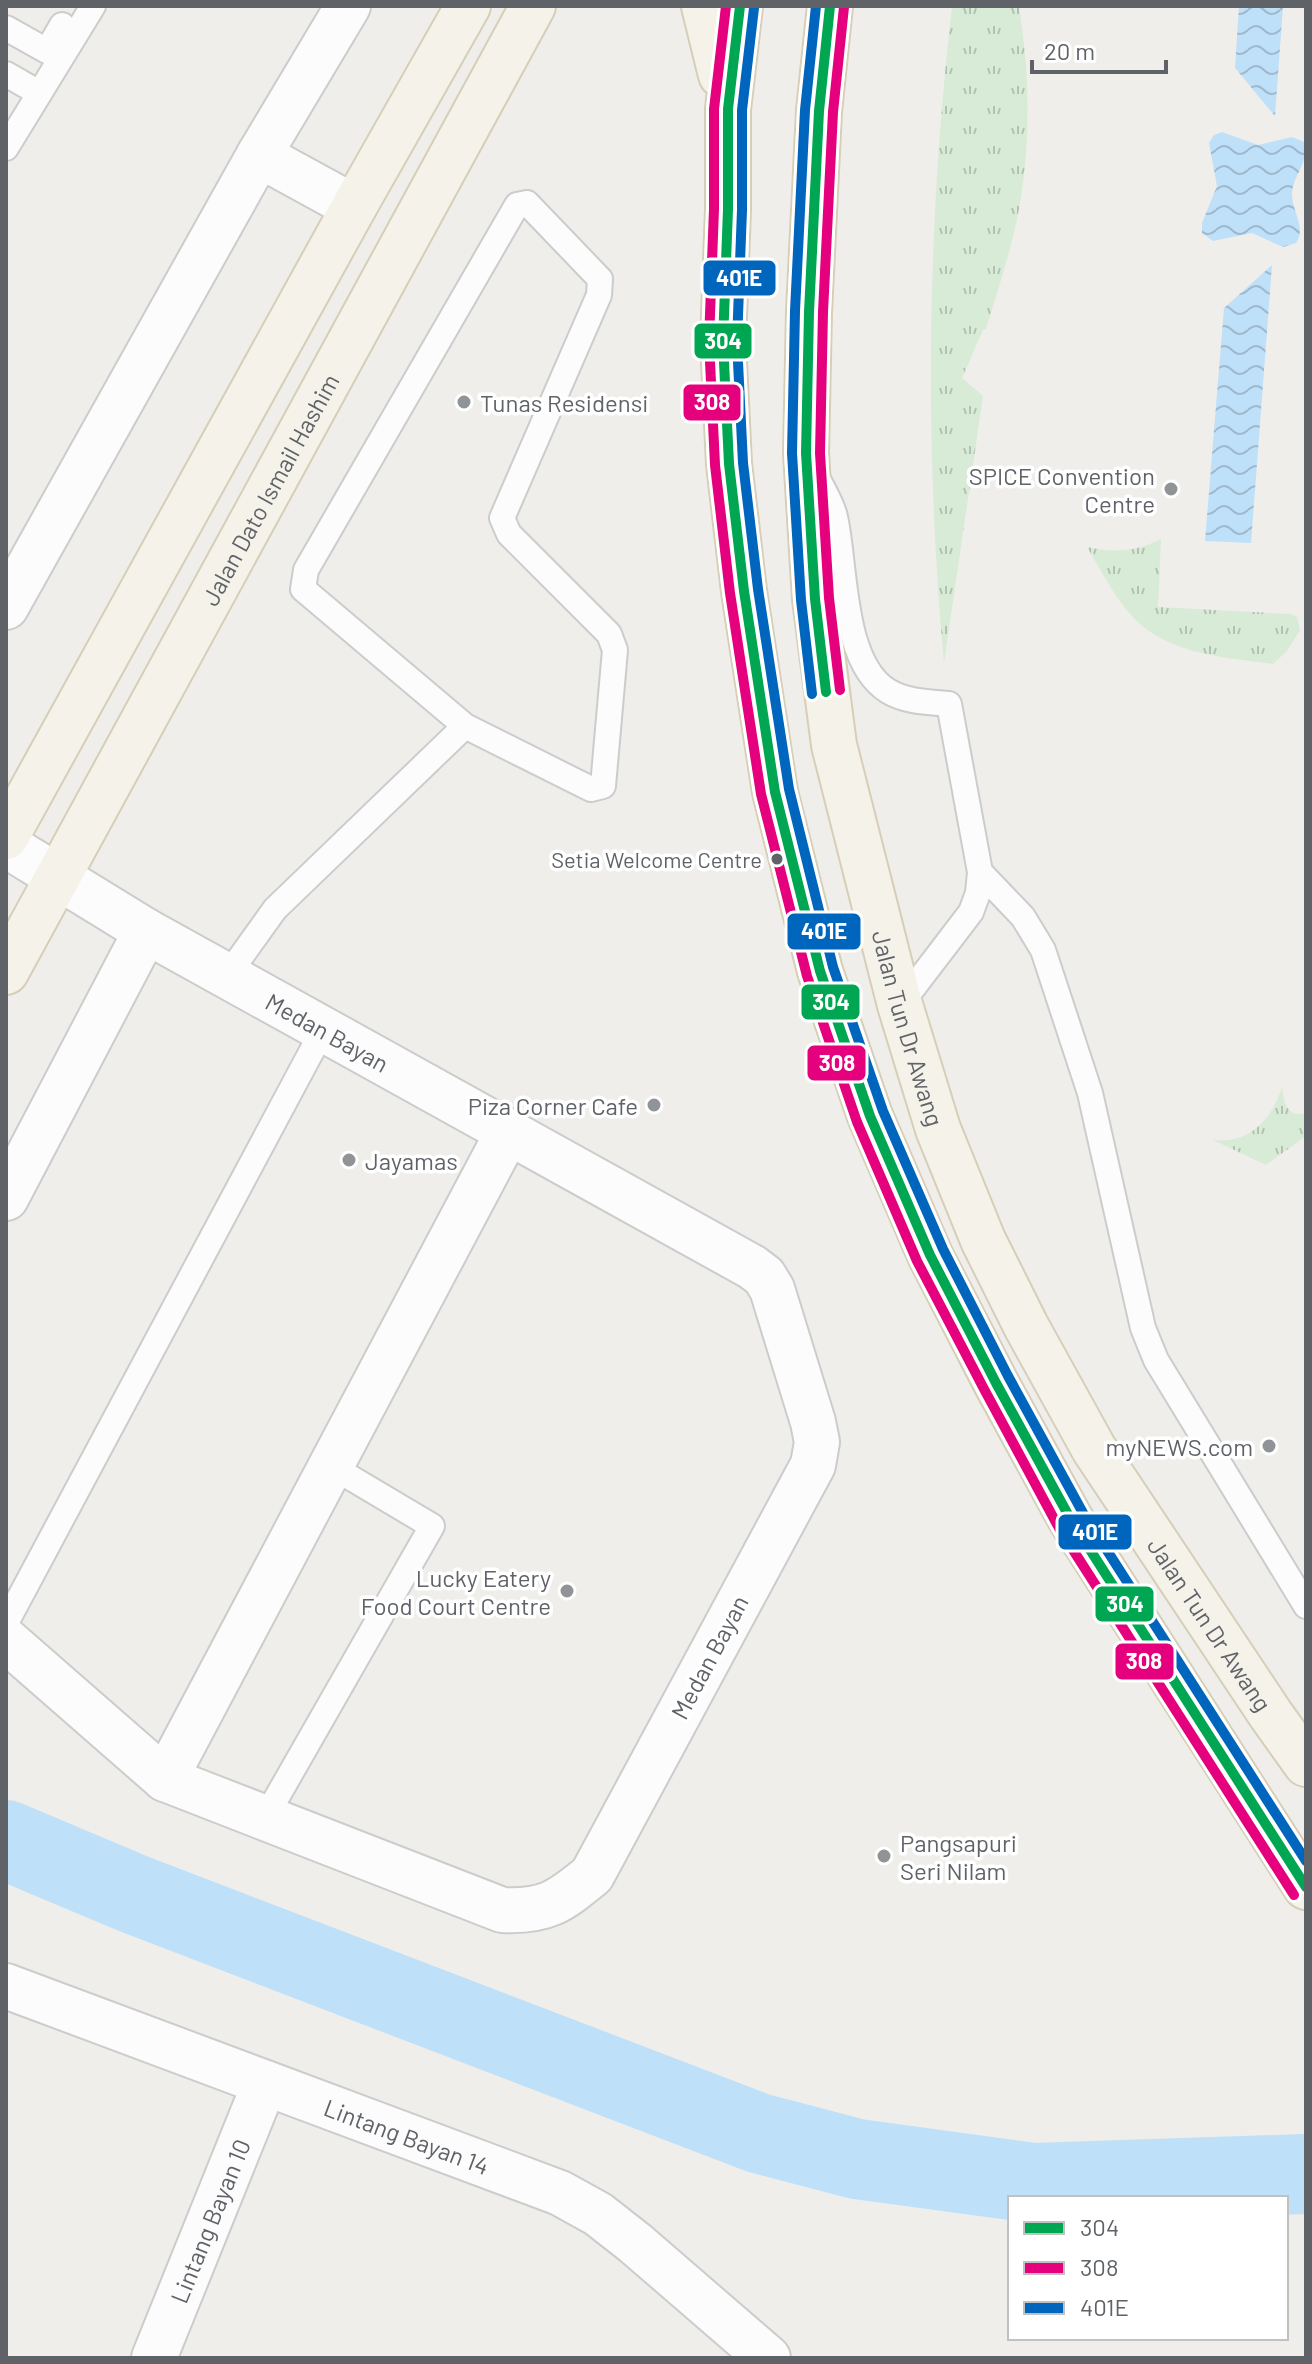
<svg xmlns="http://www.w3.org/2000/svg" width="1312" height="2364" viewBox="0 0 1312 2364" font-family="Barlow,sans-serif">
  <style>
    .park { fill: url(#park-tufts) }
    .water { fill: url(#water-waves) }
    .lines { fill: none; stroke-linecap: round; stroke-linejoin: round }
    .river { stroke: #bfe0f9; stroke-width: 80 }
    .service-casing { stroke: #cbcccc; stroke-width: 28 }
    .minor-casing { stroke: #cbcccc; stroke-width: 48 }
    .primary-casing { stroke: #d7ceb8; stroke-width: 48 }
    .service { stroke: #fdfcfc; stroke-width: 24 }
    .minor { stroke: #fdfcfc; stroke-width: 44 }
    .primary { stroke: #f4f2e9; stroke-width: 44 }
    .bus-1-casing { stroke: #fff; stroke-width: 16 }
    .bus-2-casing { stroke: #fff; stroke-width: 16 }
    .bus-3-casing { stroke: #fff; stroke-width: 16 }
    .bus-1 { stroke: #00a651; stroke-width: 10 }
    .bus-2 { stroke: #e5007d; stroke-width: 10 }
    .bus-3 { stroke: #0065bd; stroke-width: 10 }
    .poi-dot { fill: #919496; stroke: #fff; stroke-width: 3 }
    .bus-dot { fill: #5f6368; stroke: #fff; stroke-width: 3 }
    .labels { text-anchor: middle; dominant-baseline: central; stroke-width: 7; stroke-linejoin: round; paint-order: stroke }
    .bus-label { font-size: 22px; fill: #5f6368; stroke: #fff; text-anchor: end }
    .poi-label { font-size: 24px; fill: #5f6368; stroke: #fff; text-anchor: end }
    .street-label { font-size: 24px; fill: #5f6368; stroke: #fff }
    .line-badge { stroke: #fff; stroke-width: 3 }
    .badge-label { font-size: 22px; text-anchor: middle; font-weight: bold; fill: #fff }
  </style>
  <defs>
    <pattern id="park-tufts" width="24" height="20" patternUnits="userSpaceOnUse" patternTransform="scale(2)"><rect width="24" height="20" fill="#d8ebd6"/><path d="M3 7l-1-3M5 7V3M7 7l1-3M15 17l-1-3M17 17v-4M19 17l1-3" fill="none" stroke="#b2c2b1"/></pattern>
    <pattern id="water-waves" width="16" height="10" patternUnits="userSpaceOnUse" patternTransform="scale(2)"><rect width="16" height="10" fill="#bfe0f9"/><path d="M0 5q4-4 8 0t8 0" fill="none" stroke="#9eb9cd"/></pattern>
  </defs>
  <rect width="100%" height="100%" fill="#efeeea"/>
  <g class="park">
    <path d="M 952,6 L 1019,6 C 1029,69 1031,134 1021,197 C 1014,243 999,285 986,329 L 983,330 L 962,378 L 983,396 L 944,663 C 924,445 927,224 952,6 Z"/>
    <path d="M 1161,539 L 1158,607 L 1291,614 L 1297,617 L 1300,630 L 1287,651 L 1273,664 C 1229,658 1174,655 1139,623 C 1117,603 1103,573 1087,547 C 1115,553 1135,552 1161,539 Z"/>
    <path d="M 1282,1087 C 1284,1103 1287,1118 1306,1113 L 1306,1136 L 1266,1165 L 1213,1140 C 1250,1144 1272,1119 1282,1087 Z"/>
  </g>
  <g class="water">
    <path d="M 1239,6 L 1283,6 L 1275,116 L 1235,68 Z"/>
    <path d="M 1222,132 L 1258,145 L 1292,137 L 1304,142 C 1310,161 1294,174 1292,192 C 1291,211 1307,227 1296,243 L 1283,247 L 1252,233 L 1213,241 L 1202,233 L 1202,223 L 1217,186 L 1209,143 L 1214,135 Z"/>
    <path d="M 1272,265 L 1251,543 L 1205,541 L 1224,308 Z"/>
  </g>
  <g class="lines">
    <path class="river" d="M 6,1840 L 134,1894 L 758,2133 L 857,2159 L 1033,2183 L 1306,2174"/>
    <g class="service-casing">
      <g id="service">
        <path d="M 6,28 L 47,51 L 62,25"/>
        <path d="M 6,74 L 39,93"/>
        <path d="M 6,148 L 93,6"/>
        <path d="M 527,203 L 600,279 L 599,295 L 502,518 L 509,534 L 609,634 L 615,650 L 603,786 L 591,789 L 465,726 L 303,589 L 306,570 L 517,205 Z"/>
        <path d="M 817,477 C 823,490 832,503 835,517 C 846,565 841,662 888,691 C 906,702 929,702 949,704 L 980,872 L 978,893 L 971,912 L 900,1005"/>
        <path d="M 980,872 L 1023,917 L 1043,950 L 1090,1093 L 1143,1328 L 1156,1360 L 1306,1606"/>
        <path d="M 227,976 L 275,909 L 465,726"/>
        <path d="M 6,1623 L 323,1030"/>
        <path d="M 265,1818 L 432,1526 L 331,1466"/>
      </g>
    </g>
    <g class="minor-casing">
      <g id="minor">
        <path d="M 259,155 L 354,207"/>
        <path d="M 6,607 L 259,155 L 348,6"/>
        <path id="s1" d="M 6,845 L 146,931 L 752,1267 L 764,1276 L 772,1289 L 813,1422 L 817,1442 L 813,1465 L 592,1875 C 559,1902 546,1912 502,1910 L 165,1779 L 6,1640"/>
        <path d="M 6,1198 L 146,931"/>
        <path d="M 165,1779 L 508,1132"/>
        <path id="s2" d="M 6,1986 L 560,2193 L 598,2214 L 635,2243 L 768,2358"/>
        <path id="s3" d="M 154,2358 L 265,2083"/>
      </g>
    </g>
    <g class="primary-casing">
      <g id="primary">
        <path d="M 704,6 L 721,75"/>
        <path d="M 740,6 L 728,109 L 728,209 L 723,342 L 729,464 L 744,591 L 775,792 L 820,971 L 870,1116 L 930,1255 L 996,1383 L 1071,1520 L 1306,1887"/>
        <path id="s4" d="M 830,6 L 819,111 L 809,312 L 806,453 L 815,599 L 834,745 L 900,1005 L 938,1129 L 983,1240 L 1026,1326 L 1094,1449 L 1271,1715 L 1306,1764"/>
        <path d="M 6,837 L 354,207 L 468,6"/>
        <path id="s5" d="M 6,972 L 533,6"/>
      </g>
    </g>
    <use href="#service" class="service"/>
    <use href="#minor" class="minor"/>
    <use href="#primary" class="primary"/>
    <g class="bus-1-casing">
      <g id="bus-1">
        <path d="M 740,6 L 728,109 L 728,209 L 723,342 L 729,464 L 744,591 L 775,792 L 820,971 L 870,1116 L 930,1255 L 996,1383 L 1071,1520 L 1306,1887"/>
        <path d="M 826,692 L 815,599 L 806,453 L 809,312 L 819,111 L 830,6"/>
      </g>
    </g>
    <g class="bus-2-casing">
      <g id="bus-2">
        <path d="M 726,6 L 714,109 L 714,209 L 709,341 L 715,465 L 730,593 L 761,794 L 807,976 L 857,1122 L 917,1261 L 984,1389 L 1059,1528 L 1294,1895"/>
        <path d="M 840,690 L 829,598 L 820,453 L 823,312 L 833,112 L 844,7"/>
      </g>
    </g>
    <g class="bus-3-casing">
      <g id="bus-3">
        <path d="M 754,8 L 742,110 L 742,210 L 737,342 L 743,463 L 758,589 L 789,789 L 833,967 L 883,1111 L 943,1249 L 1008,1376 L 1083,1513 L 1306,1861"/>
        <path d="M 812,694 L 801,600 L 792,453 L 795,311 L 805,110 L 816,6"/>
      </g>
    </g>
    <use href="#bus-1" class="bus-1"/>
    <use href="#bus-2" class="bus-2"/>
    <use href="#bus-3" class="bus-3"/>
  </g>
  <g class="poi-dot">
    <circle cx="464" cy="402" r="8"/>
    <circle cx="1171" cy="489" r="8"/>
    <circle cx="654" cy="1105" r="8"/>
    <circle cx="349" cy="1160" r="8"/>
    <circle cx="1269" cy="1446" r="8"/>
    <circle cx="567" cy="1591" r="8"/>
    <circle cx="884" cy="1856" r="8"/>
  </g>
  <circle class="bus-dot" cx="777" cy="859" r="7"/>
  <g class="labels">
    <g class="bus-label">
      <text x="762" y="859">Setia Welcome Centre</text>
    </g>
    <g class="poi-label">
      <text x="480" y="402" text-anchor="start">Tunas Residensi</text>
      <text x="1155" y="475">SPICE Convention<tspan x="1155" dy="28">Centre</tspan></text>
      <text x="638" y="1105">Piza Corner Cafe</text>
      <text x="365" y="1160" text-anchor="start">Jayamas</text>
      <text x="1253" y="1446">myNEWS.com</text>
      <text x="551" y="1577">Lucky Eatery<tspan x="551" dy="28">Food Court Centre</tspan></text>
      <text x="900" y="1842" text-anchor="start">Pangsapuri<tspan x="900" dy="28">Seri Nilam</tspan></text>
    </g>
    <g class="street-label">
      <text stroke="none"><textPath href="#s5" startOffset="550">Jalan Dato Ismail Hashim</textPath></text>
      <text stroke="none"><textPath href="#s4" startOffset="1034">Jalan Tun Dr Awang</textPath></text>
      <text stroke="none"><textPath href="#s1" startOffset="372">Medan Bayan</textPath></text>
      <text stroke="none"><textPath href="#s4" startOffset="1706">Jalan Tun Dr Awang</textPath></text>
      <text transform="translate(709 1657) rotate(-62)">Medan Bayan</text>
      <text stroke="none"><textPath href="#s2" startOffset="428">Lintang Bayan 14</textPath></text>
      <text stroke="none"><textPath href="#s3" startOffset="148">Lintang Bayan 10</textPath></text>
    </g>
  </g>
  <g class="line-badge">
    <rect x="702" y="259" width="75" height="38" rx="8" fill="#0065bd"/>
    <rect x="693" y="322" width="60" height="38" rx="8" fill="#00a651"/>
    <rect x="682" y="383" width="60" height="39" rx="8" fill="#e5007d"/>
    <rect x="786" y="912" width="76" height="39" rx="8" fill="#0065bd"/>
    <rect x="800" y="983" width="61" height="38" rx="8" fill="#00a651"/>
    <rect x="806" y="1044" width="61" height="38" rx="8" fill="#e5007d"/>
    <rect x="1057" y="1513" width="76" height="38" rx="8" fill="#0065bd"/>
    <rect x="1094" y="1585" width="61" height="38" rx="8" fill="#00a651"/>
    <rect x="1114" y="1642" width="61" height="39" rx="8" fill="#e5007d"/>
  </g>
  <g class="badge-label">
    <text x="739" y="286">401E</text>
    <text x="723" y="349">304</text>
    <text x="712" y="410">308</text>
    <text x="824" y="939">401E</text>
    <text x="831" y="1010">304</text>
    <text x="837" y="1071">308</text>
    <text x="1095" y="1540">401E</text>
    <text x="1125" y="1612">304</text>
    <text x="1144" y="1669">308</text>
  </g>
  <rect width="1312" height="2364" fill="none" stroke="#5f6368" stroke-width="16"/>
  <rect x="1008" y="2196" width="280" height="144" fill="#ffffff" stroke="#bfc1c3" stroke-width="2"/>
  <rect x="1024" y="2222" width="40" height="12" fill="#00a651" stroke="#bfc1c3" stroke-width="2"/>
  <text x="1080" y="2236" font-size="24" fill="#5f6368">304</text>
  <rect x="1024" y="2262" width="40" height="12" fill="#e5007d" stroke="#bfc1c3" stroke-width="2"/>
  <text x="1080" y="2276" font-size="24" fill="#5f6368">308</text>
  <rect x="1024" y="2302" width="40" height="12" fill="#0065bd" stroke="#bfc1c3" stroke-width="2"/>
  <text x="1080" y="2316" font-size="24" fill="#5f6368">401E</text>
  <path d="M1032 60v12h134v-12" fill="none" stroke="#5f6368" stroke-width="4"/>
  <text x="1044" y="60" font-size="24" fill="#5f6368" stroke="#ffffff" stroke-width="6" paint-order="stroke">20 m</text>
</svg>
